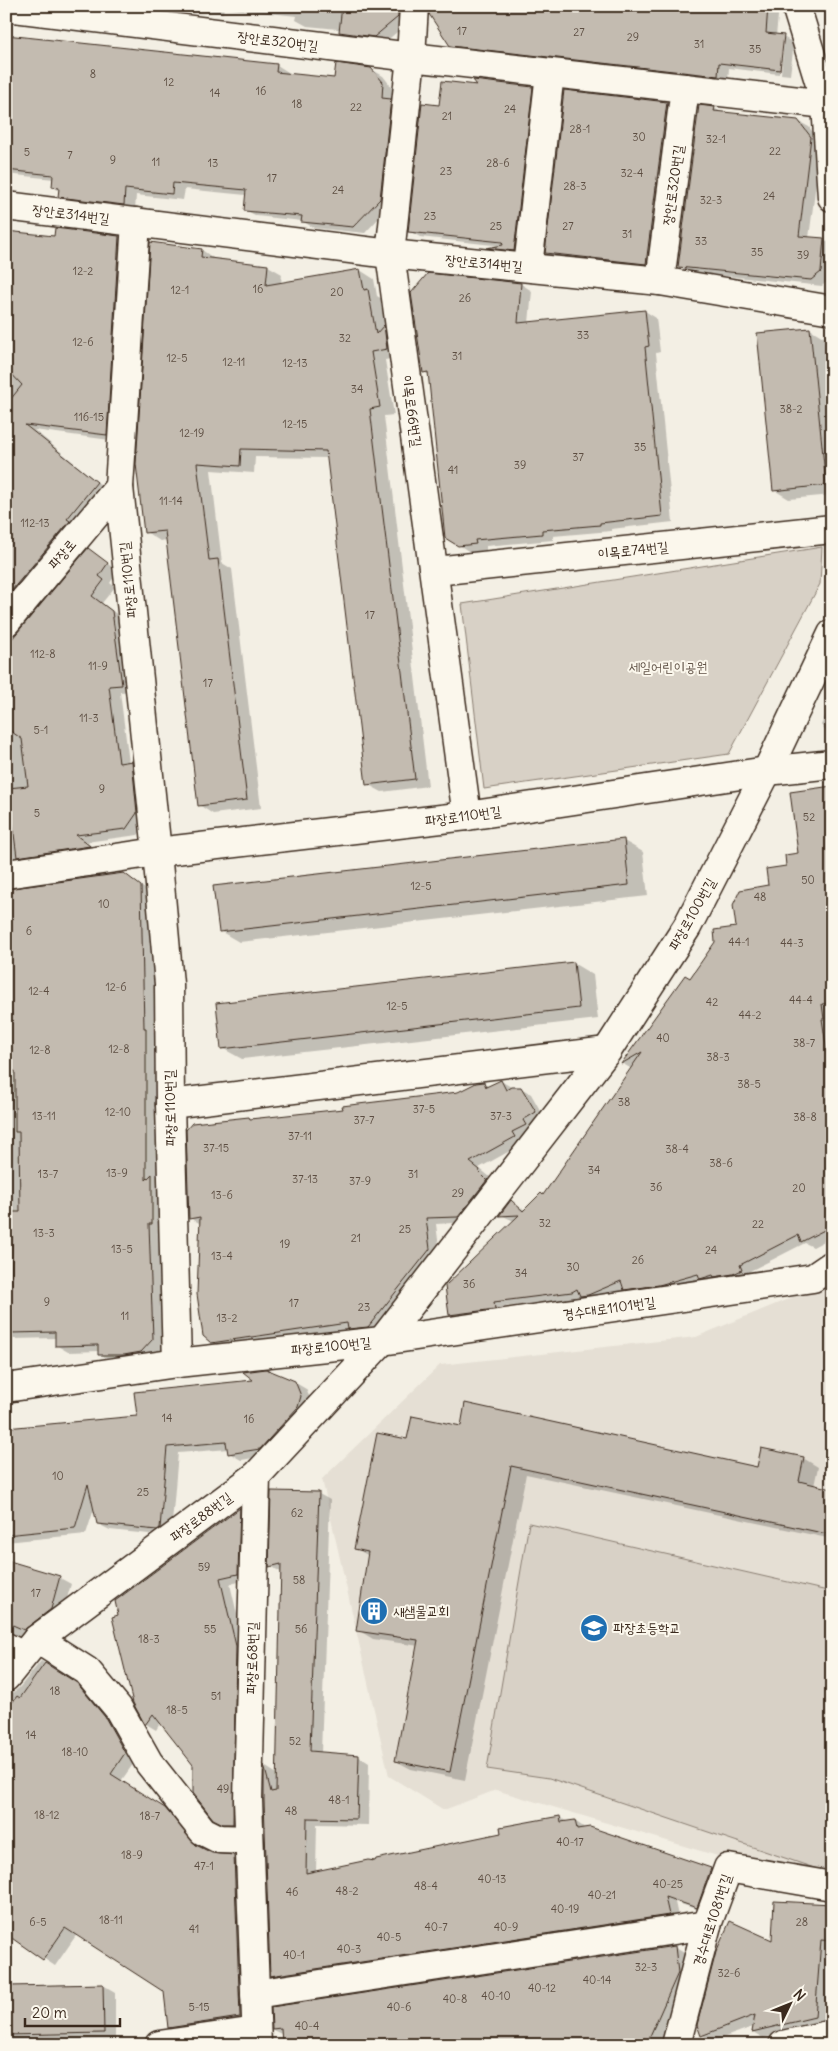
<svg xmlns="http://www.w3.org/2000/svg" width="838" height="2051" viewBox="0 0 838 2051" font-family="Delius,'Poor Story',sans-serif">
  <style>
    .built { fill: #e5dfd4 }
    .green { fill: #d8d1c6; stroke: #8a7e72 }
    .shadow { fill: #0003 }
    .building { fill: #c3bbb0; stroke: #3b2a1e }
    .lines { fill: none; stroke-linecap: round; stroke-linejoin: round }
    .lane-casing { stroke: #3b2a1e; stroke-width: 22 }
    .street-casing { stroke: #3b2a1e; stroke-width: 31 }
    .lane { stroke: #fbf7ec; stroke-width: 19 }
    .street { stroke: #fbf7ec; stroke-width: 28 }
    .labels { text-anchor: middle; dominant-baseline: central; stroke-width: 4; stroke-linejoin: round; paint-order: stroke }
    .number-label { font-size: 11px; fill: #5d4e42 }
    .street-label { font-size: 14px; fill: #3b2a1e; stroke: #fbf7ec }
    .park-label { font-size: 14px; fill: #625448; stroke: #fbf7ec }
    .poi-label { font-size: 14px; fill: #3b2a1e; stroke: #fbf7ec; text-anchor: start }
  </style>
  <rect width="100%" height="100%" fill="#f3efe4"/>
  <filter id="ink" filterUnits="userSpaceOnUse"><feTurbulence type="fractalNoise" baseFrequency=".02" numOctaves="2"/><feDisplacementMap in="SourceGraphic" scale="10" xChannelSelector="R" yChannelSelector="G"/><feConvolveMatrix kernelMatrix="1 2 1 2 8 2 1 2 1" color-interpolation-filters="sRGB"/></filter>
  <g filter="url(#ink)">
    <path class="built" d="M 832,1281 L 832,1877 L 731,1860 L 496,1790 L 444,1810 L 389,1776 L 322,1479 L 440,1365 L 696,1337 Z"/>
    <g class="green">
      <path d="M 822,547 L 820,584 L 729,754 L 484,789 L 462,604 Z"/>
      <path d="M 529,1523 L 832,1592 L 832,1874 L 549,1778 L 487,1769 Z"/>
    </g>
    <g class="shadow">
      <path d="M 179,6 L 411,6 L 408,23 L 385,42 L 351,38 L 338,29 L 307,26 L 296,20 L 297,16 L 224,8 L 223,13 L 184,9 Z"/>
      <path d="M 430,6 L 779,6 L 776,36 L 783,37 L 794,43 L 790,75 L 781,74 L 784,39 L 782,39 L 779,74 L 729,68 L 728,81 L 462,51 L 451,45 L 430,14 Z"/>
      <path d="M 6,36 L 277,65 L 288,72 L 288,74 L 335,79 L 371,69 L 383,76 L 394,90 L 391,205 L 365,233 L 314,228 L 302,221 L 257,216 L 245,210 L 246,195 L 185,189 L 183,200 L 136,195 L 135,211 L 71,203 L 60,196 L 60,191 L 53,187 L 54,179 L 6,174 Z"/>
      <path d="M 479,86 L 532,88 L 543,94 L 524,256 L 498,253 L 490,249 L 502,246 L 420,237 L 409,231 L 440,106 Z"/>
      <path d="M 565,91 L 667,103 L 677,109 L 657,269 L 557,259 L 547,253 Z"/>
      <path d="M 714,108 L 723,113 L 798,121 L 809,127 L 821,144 L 809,238 L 823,239 L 832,244 L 831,278 L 822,286 L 689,272 L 679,266 Z"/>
      <path d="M 56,229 L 119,237 L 131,244 L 118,441 L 34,430 L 107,490 L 6,617 L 6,283 L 55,238 Z"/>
      <path d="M 202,250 L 216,260 L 268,266 L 282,274 L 281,284 L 360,270 L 374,279 L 377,296 L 382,299 L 387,329 L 401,357 L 385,360 L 394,415 L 384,416 L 428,786 L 382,792 L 367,784 L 329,458 L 255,457 L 254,473 L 211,470 L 222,563 L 232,569 L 261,808 L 213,814 L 199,805 L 167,540 L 160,541 L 146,532 Z"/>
      <path d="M 521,284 L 532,291 L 529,323 L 645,311 L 656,318 L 660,352 L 656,353 L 673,522 L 611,529 L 611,531 L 553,536 L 553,540 L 486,546 L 486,550 L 470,552 L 446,537 L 429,375 L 424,372 Z"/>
      <path d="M 810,329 L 825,338 L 832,404 L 832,495 L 789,499 L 774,490 Z"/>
      <path d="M 88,550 L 118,571 L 110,583 L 115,587 L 102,603 L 123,619 L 133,691 L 120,692 L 129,763 L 143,769 L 148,820 L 138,835 L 86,842 L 100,852 L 6,870 L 6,638 L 11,638 L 18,633 Z"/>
      <path d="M 832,702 L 832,740 L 821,725 Z"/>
      <path d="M 832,787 L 832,1237 L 813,1247 L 805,1243 L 750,1271 L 752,1276 L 636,1295 L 625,1289 L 599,1301 L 592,1302 L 584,1297 L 504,1307 L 505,1314 L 461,1321 L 450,1315 L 514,1221 L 501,1215 L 511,1202 L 525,1210 L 544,1196 L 632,1069 L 623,1064 L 685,976 L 691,979 L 737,928 L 770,886 L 800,854 Z"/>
      <path d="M 624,841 L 643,852 L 648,896 L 239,942 L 220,931 Z"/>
      <path d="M 124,874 L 152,894 L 155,1035 L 157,1036 L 158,1179 L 163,1182 L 164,1346 L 153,1358 L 111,1361 L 100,1354 L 100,1351 L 68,1352 L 56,1345 L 56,1338 L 13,1339 L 13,1378 L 6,1378 L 6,1290 L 12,1290 L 11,1243 L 6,1243 L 6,891 Z"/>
      <path d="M 573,963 L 593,975 L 598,1019 L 242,1059 L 222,1048 Z"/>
      <path d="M 501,1081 L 511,1087 L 521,1088 L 531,1094 L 545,1119 L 524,1143 L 479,1168 L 490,1177 L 488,1179 L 497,1186 L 469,1222 L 436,1224 L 440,1255 L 379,1332 L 360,1334 L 351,1329 L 222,1349 L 211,1342 L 201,1224 L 190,1218 L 249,1118 L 253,1120 L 344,1110 L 458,1093 L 483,1083 L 490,1087 Z"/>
      <path d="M 294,1382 L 306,1389 L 312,1403 L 272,1455 L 241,1460 L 229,1453 L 229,1449 L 178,1453 L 171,1535 L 169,1536 L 110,1530 L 98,1524 L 95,1506 L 86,1534 L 6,1542 L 6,1430 L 138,1417 Z"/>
      <path d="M 462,1428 L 758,1468 L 803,1458 L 818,1467 L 814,1486 L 832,1490 L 832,1539 L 526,1474 L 465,1780 L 411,1769 L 396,1761 L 419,1646 L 373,1639 L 358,1630 L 369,1556 L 355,1548 L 408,1441 Z"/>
      <path d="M 319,1494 L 330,1500 L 321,1753 L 358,1756 L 369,1763 L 368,1825 L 317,1824 L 316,1872 L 376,1862 L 502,1834 L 559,1817 L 568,1822 L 575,1821 L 586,1829 L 590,1828 L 711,1869 L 721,1876 L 708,1913 L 675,1902 L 679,1921 L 282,1981 L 271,1975 L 265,1800 L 266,1767 L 277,1774 L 282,1573 L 271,1566 Z"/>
      <path d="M 240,1509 L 250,1515 L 248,1580 L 230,1584 L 246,1653 L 243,1829 L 235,1829 L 225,1824 L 194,1764 L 161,1722 L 156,1730 L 146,1724 L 135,1703 L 120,1616 Z"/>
      <path d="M 6,1561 L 60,1578 L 71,1584 L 62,1616 L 31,1642 L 19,1637 L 12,1638 L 6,1648 Z"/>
      <path d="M 41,1661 L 88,1691 L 117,1725 L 136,1760 L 121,1781 L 176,1816 L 206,1851 L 212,1854 L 234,1856 L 246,1863 L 252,2024 L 181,2034 L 169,2027 L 165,1991 L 77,1934 L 55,1966 L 6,1933 L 6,1693 L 12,1693 L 19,1688 Z"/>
      <path d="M 832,1906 L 832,2027 L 809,2027 L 763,2038 L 753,2032 L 758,2025 L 714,2041 L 702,2035 L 773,1942 Z"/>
      <path d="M 674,1947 L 686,1954 L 690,1980 L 661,2045 L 284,2045 L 283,2035 L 273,2030 L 273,2008 Z"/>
      <path d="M 103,1985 L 115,1992 L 115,2039 L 20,2041 L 20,2045 L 6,2045 L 6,1991 Z"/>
    </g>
    <g class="building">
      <path d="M 342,6 L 398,6 L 398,17 L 374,37 L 339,32 Z"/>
      <path d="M 430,6 L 768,6 L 766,33 L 784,35 L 780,70 L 719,63 L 718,76 L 450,46 L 429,14 Z"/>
      <path d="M 6,35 L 277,64 L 276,72 L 334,78 L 336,63 L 371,68 L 383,82 L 382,98 L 391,99 L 380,199 L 353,227 L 301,222 L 302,216 L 244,211 L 246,190 L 173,183 L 172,194 L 125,189 L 124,205 L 58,197 L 59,188 L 52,187 L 53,175 L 6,170 L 6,134 L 9,102 L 6,101 Z"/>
      <path d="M 473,80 L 533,87 L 514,251 L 486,248 L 503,245 L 502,242 L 408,232 L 422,103 L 439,105 L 442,81 L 477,85 Z"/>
      <path d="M 564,90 L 667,102 L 646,264 L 545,253 Z"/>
      <path d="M 699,105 L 715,107 L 714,111 L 798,120 L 811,137 L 799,236 L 824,238 L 821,272 L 811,280 L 678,267 Z"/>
      <path d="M 55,228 L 119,236 L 107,435 L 25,425 L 97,482 L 67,519 L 70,521 L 6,597 L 6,405 L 22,385 L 6,368 L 6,231 L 54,236 Z"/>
      <path d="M 150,242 L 202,249 L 201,257 L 268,265 L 266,285 L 360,269 L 364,290 L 368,289 L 376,334 L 384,325 L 387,349 L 371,352 L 380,407 L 370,409 L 415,779 L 366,785 L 326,451 L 241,449 L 240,466 L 197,463 L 209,560 L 218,559 L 247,800 L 198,806 L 165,531 L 144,533 L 136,464 Z"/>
      <path d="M 428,273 L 521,283 L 518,323 L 645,310 L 649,346 L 645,347 L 662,516 L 600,523 L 600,525 L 542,530 L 542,534 L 475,540 L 476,544 L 458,546 L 445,538 L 428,372 L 423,373 L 411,293 Z"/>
      <path d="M 810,328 L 826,485 L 773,491 L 757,333 Z"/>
      <path d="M 88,548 L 108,563 L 99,576 L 104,580 L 92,596 L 112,611 L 122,685 L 109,686 L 119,763 L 132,761 L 137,813 L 126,829 L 76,835 L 90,846 L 17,857 L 8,788 L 28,786 L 22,739 L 6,728 L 6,646 Z"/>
      <path d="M 832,786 L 832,1003 L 822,1004 L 824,1019 L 822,1019 L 832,1084 L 832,1226 L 801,1242 L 798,1235 L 740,1265 L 742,1270 L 733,1274 L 714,1277 L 713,1275 L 700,1279 L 698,1274 L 659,1285 L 624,1290 L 621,1281 L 588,1295 L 580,1296 L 577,1289 L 572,1292 L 494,1302 L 495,1309 L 449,1315 L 445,1286 L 519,1215 L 499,1216 L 511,1200 L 523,1211 L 541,1193 L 543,1195 L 642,1052 L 621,1064 L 685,975 L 690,978 L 715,942 L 714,930 L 736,927 L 733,905 L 740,890 L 768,885 L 766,869 L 786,866 L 785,855 L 798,853 L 790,792 Z"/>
      <path d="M 624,839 L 629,885 L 219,932 L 213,886 Z"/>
      <path d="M 124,873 L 141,886 L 144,1028 L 146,1028 L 146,1180 L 152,1174 L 152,1224 L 149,1224 L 153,1339 L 141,1352 L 124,1355 L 98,1355 L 98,1345 L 55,1346 L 55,1332 L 11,1333 L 12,1212 L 20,1212 L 19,1132 L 15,1132 L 15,1071 L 6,1071 L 6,889 Z"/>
      <path d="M 574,962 L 579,1008 L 221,1049 L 216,1003 Z"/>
      <path d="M 501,1080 L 506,1090 L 511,1087 L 521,1087 L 536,1112 L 523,1120 L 526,1125 L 512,1132 L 515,1137 L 470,1162 L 480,1170 L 479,1172 L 487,1180 L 458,1217 L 426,1218 L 430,1249 L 368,1327 L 348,1329 L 347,1323 L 211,1343 L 203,1336 L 197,1294 L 200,1217 L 189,1219 L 186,1130 L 192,1123 L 249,1117 L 250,1119 L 343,1109 L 342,1106 L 458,1092 L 476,1083 L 484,1082 L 486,1087 Z"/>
      <path d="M 266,1369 L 295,1381 L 301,1396 L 298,1407 L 260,1449 L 228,1454 L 226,1442 L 167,1447 L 160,1528 L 157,1530 L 97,1524 L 88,1484 L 75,1528 L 6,1535 L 6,1428 L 137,1416 L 134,1392 L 253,1380 L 243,1372 Z"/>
      <path d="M 465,1403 L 757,1467 L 761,1448 L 804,1457 L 799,1481 L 832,1489 L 832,1535 L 511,1466 L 450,1772 L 395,1761 L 418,1640 L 356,1631 L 368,1552 L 354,1549 L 377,1433 L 407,1439 L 412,1416 L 461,1426 Z"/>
      <path d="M 271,1491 L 319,1492 L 310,1751 L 359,1755 L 357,1819 L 307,1818 L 306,1873 L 368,1860 L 375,1861 L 376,1859 L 501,1833 L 500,1827 L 560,1816 L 561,1822 L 575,1820 L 577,1829 L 590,1827 L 711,1868 L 697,1908 L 665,1897 L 669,1915 L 270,1976 L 264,1800 L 264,1765 L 271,1792 L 276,1791 L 281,1564 L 269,1567 Z"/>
      <path d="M 240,1508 L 238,1574 L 220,1578 L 236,1646 L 233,1824 L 223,1824 L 213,1819 L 193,1793 L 193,1765 L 153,1714 L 145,1725 L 133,1703 L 112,1617 L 118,1615 L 115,1601 Z"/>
      <path d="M 6,1560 L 60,1576 L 51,1609 L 24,1630 L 6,1622 Z"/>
      <path d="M 45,1663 L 77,1683 L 105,1717 L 125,1753 L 111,1774 L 165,1808 L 196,1845 L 212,1853 L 234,1855 L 240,2017 L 168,2028 L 164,1992 L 65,1928 L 43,1960 L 6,1934 L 6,1711 L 17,1696 L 20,1698 Z"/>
      <path d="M 774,1901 L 832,1904 L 832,1941 L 821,1940 L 815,2017 L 752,2032 L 755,2015 L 701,2036 L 697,2025 L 716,1952 L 730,1921 L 772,1940 Z"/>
      <path d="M 675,1946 L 678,1973 L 646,2045 L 282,2045 L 281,2028 L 272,2029 L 271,2007 Z"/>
      <path d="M 103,1984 L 104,2033 L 6,2035 L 6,1990 L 9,1990 L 9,1986 Z"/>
    </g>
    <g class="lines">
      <g class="lane-casing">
        <path id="lane" d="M 6,1642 L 27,1653"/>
      </g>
      <g class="street-casing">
        <g id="street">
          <path d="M 414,6 L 411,57 L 390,254 L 467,816"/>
          <path d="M 796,6 L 826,104 L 832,197"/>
          <path d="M 6,7 L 411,57 L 826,104"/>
          <path d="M 6,206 L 390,254 L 660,281 L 832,310"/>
          <path d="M 136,222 L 119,487 L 157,852 L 169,984 L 170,1104 L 177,1363"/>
          <path d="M 528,267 L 550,73"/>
          <path d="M 660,281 L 685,88"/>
          <path d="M 435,571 L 832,529"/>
          <path d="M 6,622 L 119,487"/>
          <path d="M 6,874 L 157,852 L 467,816 L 767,771 L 832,764"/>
          <path d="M 170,1104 L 607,1051"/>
          <path d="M 6,1388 L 177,1363 L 382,1341 L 813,1278 L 832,1265"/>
          <path d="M 256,1476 L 248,1800 L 257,2045"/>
          <path d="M 37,1639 L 87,1671 L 118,1708 L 149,1763 L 203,1831 L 219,1839 L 249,1840"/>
          <path d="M 6,1677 L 37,1639 L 256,1476 L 382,1341 L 607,1051 L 687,927 L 767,771 L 832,634"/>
          <path d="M 255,1994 L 707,1925"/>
          <path d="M 159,2045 L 256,2031"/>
          <path d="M 676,2045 L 707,1925 L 728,1868 L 832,1886"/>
          <path d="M 783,2045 L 832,2034"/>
        </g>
      </g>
      <use href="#lane" class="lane"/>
      <use href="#street" class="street"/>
    </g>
  </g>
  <defs>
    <g id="building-disc" transform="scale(1.4375)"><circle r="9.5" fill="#1f6fb2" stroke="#fbf7ec"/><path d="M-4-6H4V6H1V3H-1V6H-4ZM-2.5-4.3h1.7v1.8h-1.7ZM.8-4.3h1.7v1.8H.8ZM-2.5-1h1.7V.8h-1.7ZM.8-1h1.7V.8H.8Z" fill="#fff"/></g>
    <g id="school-disc" transform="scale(1.4375)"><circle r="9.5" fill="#1f6fb2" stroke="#fbf7ec"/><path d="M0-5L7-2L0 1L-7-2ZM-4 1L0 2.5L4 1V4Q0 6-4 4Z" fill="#fff"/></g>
  </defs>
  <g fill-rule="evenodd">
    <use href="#building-disc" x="374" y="1611"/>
    <use href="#school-disc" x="594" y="1628"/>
  </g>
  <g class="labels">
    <g class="number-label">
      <text x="462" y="31">17</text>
      <text x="579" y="32">27</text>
      <text x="633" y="37">29</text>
      <text x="699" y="44">31</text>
      <text x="755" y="49">35</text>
      <text x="93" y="74">8</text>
      <text x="169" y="82">12</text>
      <text x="261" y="91">16</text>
      <text x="215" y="93">14</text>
      <text x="297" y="104">18</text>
      <text x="356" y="107">22</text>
      <text x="510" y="109">24</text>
      <text x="447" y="116">21</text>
      <text x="580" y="129">28-1</text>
      <text x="639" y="137">30</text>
      <text x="716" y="139">32-1</text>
      <text x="775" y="151">22</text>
      <text x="27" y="152">5</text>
      <text x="70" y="155">7</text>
      <text x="113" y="160">9</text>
      <text x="156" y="162">11</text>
      <text x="213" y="163">13</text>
      <text x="498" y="163">28-6</text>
      <text x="446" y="171">23</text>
      <text x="632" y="173">32-4</text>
      <text x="272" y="178">17</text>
      <text x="575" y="186">28-3</text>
      <text x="338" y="190">24</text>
      <text x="769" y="196">24</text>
      <text x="711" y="200">32-3</text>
      <text x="430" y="216">23</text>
      <text x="496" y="226">25</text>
      <text x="568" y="226">27</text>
      <text x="627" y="234">31</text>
      <text x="701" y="241">33</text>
      <text x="757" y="252">35</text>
      <text x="803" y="255">39</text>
      <text x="83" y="271">12-2</text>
      <text x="258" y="289">16</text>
      <text x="180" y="290">12-1</text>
      <text x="337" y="292">20</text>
      <text x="465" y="298">26</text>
      <text x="583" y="335">33</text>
      <text x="345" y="338">32</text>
      <text x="83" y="342">12-6</text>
      <text x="457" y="356">31</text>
      <text x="177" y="358">12-5</text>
      <text x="234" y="362">12-11</text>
      <text x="295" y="363">12-13</text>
      <text x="357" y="389">34</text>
      <text x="791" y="409">38-2</text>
      <text x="89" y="417">116-15</text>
      <text x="295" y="424">12-15</text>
      <text x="192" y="433">12-19</text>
      <text x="640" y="447">35</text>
      <text x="578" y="457">37</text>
      <text x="520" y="465">39</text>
      <text x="453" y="470">41</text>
      <text x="171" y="501">11-14</text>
      <text x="35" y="523">112-13</text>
      <text x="370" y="615">17</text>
      <text x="43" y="654">112-8</text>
      <text x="98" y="666">11-9</text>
      <text x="208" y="683">17</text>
      <text x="89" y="718">11-3</text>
      <text x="41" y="730">5-1</text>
      <text x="102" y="789">9</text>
      <text x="37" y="813">5</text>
      <text x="809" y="817">52</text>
      <text x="808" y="880">50</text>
      <text x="421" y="886">12-5</text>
      <text x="760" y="897">48</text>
      <text x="104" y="904">10</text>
      <text x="29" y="931">6</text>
      <text x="739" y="942">44-1</text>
      <text x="792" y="943">44-3</text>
      <text x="116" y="987">12-6</text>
      <text x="39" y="991">12-4</text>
      <text x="801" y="1000">44-4</text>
      <text x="712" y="1002">42</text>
      <text x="397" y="1006">12-5</text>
      <text x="750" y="1015">44-2</text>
      <text x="663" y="1038">40</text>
      <text x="804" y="1043">38-7</text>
      <text x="119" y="1049">12-8</text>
      <text x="40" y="1050">12-8</text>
      <text x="718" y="1057">38-3</text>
      <text x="749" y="1084">38-5</text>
      <text x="624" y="1102">38</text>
      <text x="424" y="1109">37-5</text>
      <text x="118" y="1112">12-10</text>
      <text x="44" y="1116">13-11</text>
      <text x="501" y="1116">37-3</text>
      <text x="805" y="1117">38-8</text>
      <text x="364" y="1120">37-7</text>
      <text x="300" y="1136">37-11</text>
      <text x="216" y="1148">37-15</text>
      <text x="677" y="1149">38-4</text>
      <text x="721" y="1163">38-6</text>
      <text x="594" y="1170">34</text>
      <text x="117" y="1173">13-9</text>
      <text x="48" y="1174">13-7</text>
      <text x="413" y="1174">31</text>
      <text x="305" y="1179">37-13</text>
      <text x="360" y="1181">37-9</text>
      <text x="656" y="1187">36</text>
      <text x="799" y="1188">20</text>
      <text x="458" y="1193">29</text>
      <text x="222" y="1195">13-6</text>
      <text x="545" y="1223">32</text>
      <text x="758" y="1224">22</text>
      <text x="405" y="1229">25</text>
      <text x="44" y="1233">13-3</text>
      <text x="356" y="1238">21</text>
      <text x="285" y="1244">19</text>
      <text x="122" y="1249">13-5</text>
      <text x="711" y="1250">24</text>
      <text x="222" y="1256">13-4</text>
      <text x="638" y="1260">26</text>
      <text x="573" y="1267">30</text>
      <text x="521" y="1273">34</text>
      <text x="469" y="1284">36</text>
      <text x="47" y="1302">9</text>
      <text x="294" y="1303">17</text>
      <text x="364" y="1307">23</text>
      <text x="125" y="1316">11</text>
      <text x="227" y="1318">13-2</text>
      <text x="167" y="1418">14</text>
      <text x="249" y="1419">16</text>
      <text x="58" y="1476">10</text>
      <text x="143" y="1492">25</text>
      <text x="297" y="1513">62</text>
      <text x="204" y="1567">59</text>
      <text x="299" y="1580">58</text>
      <text x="36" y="1593">17</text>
      <text x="210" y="1629">55</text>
      <text x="301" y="1629">56</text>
      <text x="149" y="1639">18-3</text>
      <text x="55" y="1691">18</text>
      <text x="216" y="1696">51</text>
      <text x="177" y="1710">18-5</text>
      <text x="31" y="1735">14</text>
      <text x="295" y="1741">52</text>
      <text x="75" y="1752">18-10</text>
      <text x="223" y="1789">49</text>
      <text x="339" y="1800">48-1</text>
      <text x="291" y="1811">48</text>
      <text x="47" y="1815">18-12</text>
      <text x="150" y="1816">18-7</text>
      <text x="570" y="1842">40-17</text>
      <text x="132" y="1855">18-9</text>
      <text x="204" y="1866">47-1</text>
      <text x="492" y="1879">40-13</text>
      <text x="668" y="1884">40-25</text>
      <text x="426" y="1886">48-4</text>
      <text x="347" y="1891">48-2</text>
      <text x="292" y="1892">46</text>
      <text x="602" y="1895">40-21</text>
      <text x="565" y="1909">40-19</text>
      <text x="111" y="1920">18-11</text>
      <text x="38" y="1922">6-5</text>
      <text x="802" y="1922">28</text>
      <text x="436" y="1927">40-7</text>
      <text x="506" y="1927">40-9</text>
      <text x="194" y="1929">41</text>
      <text x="389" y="1937">40-5</text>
      <text x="349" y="1949">40-3</text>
      <text x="294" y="1955">40-1</text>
      <text x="646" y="1967">32-3</text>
      <text x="729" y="1973">32-6</text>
      <text x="597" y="1980">40-14</text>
      <text x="542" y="1988">40-12</text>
      <text x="496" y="1996">40-10</text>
      <text x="455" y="1999">40-8</text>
      <text x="199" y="2007">5-15</text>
      <text x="399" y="2007">40-6</text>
      <text x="307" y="2026">40-4</text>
    </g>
    <g class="street-label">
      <text transform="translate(278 41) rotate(7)">장안로320번길</text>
      <text transform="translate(673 185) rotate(-82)">장안로320번길</text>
      <text transform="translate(71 214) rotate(7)">장안로314번길</text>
      <text transform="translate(484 263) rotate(5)">장안로314번길</text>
      <text transform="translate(412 411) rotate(82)">이목로66번길</text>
      <text transform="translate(633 550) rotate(-6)">이목로74번길</text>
      <text transform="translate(62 554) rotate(-50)">파장로</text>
      <text transform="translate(128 580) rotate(-96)">파장로110번길</text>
      <text transform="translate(463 816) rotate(-8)">파장로110번길</text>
      <text transform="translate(692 914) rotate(-61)">파장로100번길</text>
      <text transform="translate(170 1108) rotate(-91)">파장로110번길</text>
      <text transform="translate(609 1308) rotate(-8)">경수대로1101번길</text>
      <text transform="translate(331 1346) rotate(-6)">파장로100번길</text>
      <text transform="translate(201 1517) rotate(-37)">파장로88번길</text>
      <text transform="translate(252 1658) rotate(-89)">파장로68번길</text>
      <text transform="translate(712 1920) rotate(-72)">경수대로1081번길</text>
    </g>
    <g class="park-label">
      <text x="668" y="667">세일어린이공원</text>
    </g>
    <g class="poi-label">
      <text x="393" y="1611">새샘물교회</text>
      <text x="613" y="1628">파장초등학교</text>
    </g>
  </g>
  <rect width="838" height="2051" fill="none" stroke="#fbf7ec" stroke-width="25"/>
  <rect x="12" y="12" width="813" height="2026" fill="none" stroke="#3b2a1e" stroke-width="2" filter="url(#ink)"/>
  <g transform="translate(790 2004) rotate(47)" stroke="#fbf7ec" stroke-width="4" paint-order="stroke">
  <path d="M0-4L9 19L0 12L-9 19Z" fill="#3b2a1e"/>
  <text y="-8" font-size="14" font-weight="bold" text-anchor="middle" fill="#3b2a1e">N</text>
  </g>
  <path d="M25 2018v8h95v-8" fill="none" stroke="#3b2a1e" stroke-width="2.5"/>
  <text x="32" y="2018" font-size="15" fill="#3b2a1e" stroke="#fbf7ec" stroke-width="4" paint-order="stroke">20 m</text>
</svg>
